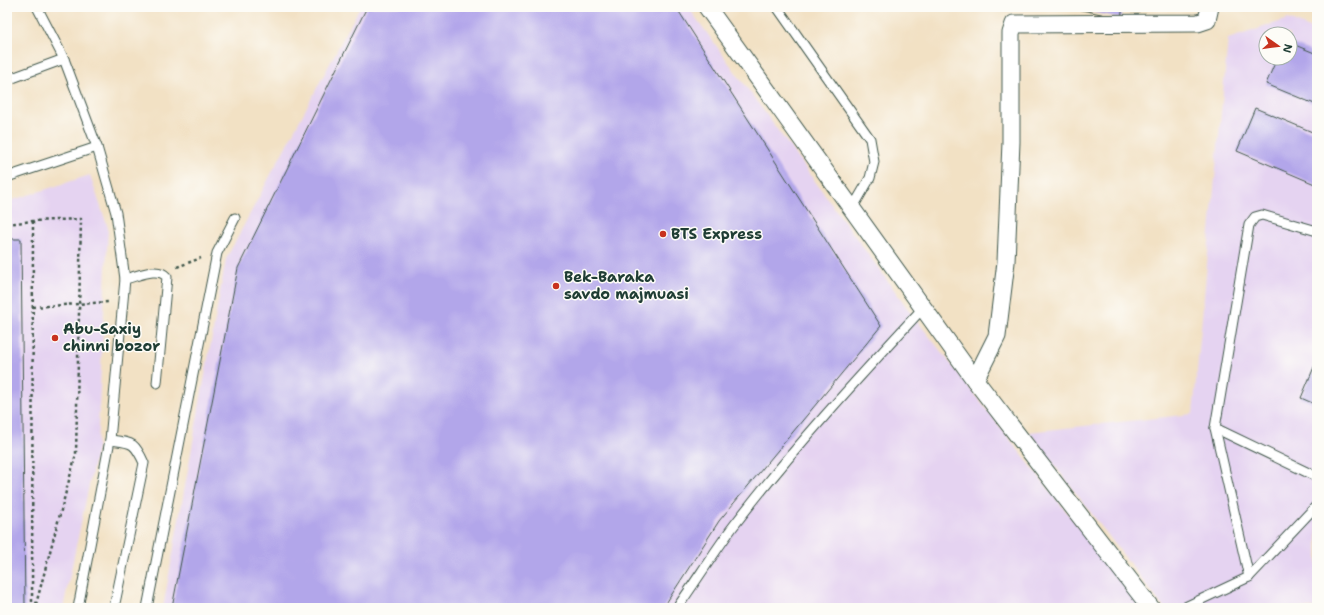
<svg xmlns="http://www.w3.org/2000/svg" width="1324" height="615" viewBox="0 0 1324 615" font-family="'Shantell Sans',sans-serif">
  <style>
    .built { fill: #e5d3f1; fill-rule: evenodd }
    .building { fill: #b2a6ea }
    .lines { fill: none; stroke-linecap: round; stroke-linejoin: round }
    .service-casing { stroke: #3f564a; stroke-width: 11 }
    .minor-casing { stroke: #3f564a; stroke-width: 19 }
    .path { stroke: #3f564a; stroke-width: 2.5; stroke-dasharray: 3 3; stroke-linecap: butt }
    .service { stroke: #fff; stroke-width: 9 }
    .minor { stroke: #fff; stroke-width: 17 }
    .poi-dot { fill: #c8321e; stroke: #fdfcf7; stroke-width: 1.5 }
    .labels { text-anchor: middle; dominant-baseline: central; stroke-width: 3; stroke-linejoin: round; paint-order: stroke }
    .poi-label { font-size: 15px; font-weight: bold; fill: #1f3d34; stroke: #fdfcf7; text-anchor: start }
  </style>
  <rect width="100%" height="100%" fill="#fdfcf7"/>
  <filter id="ink" filterUnits="userSpaceOnUse"><feTurbulence type="fractalNoise" baseFrequency=".025" numOctaves="2"/><feDisplacementMap in="SourceGraphic" scale="8" xChannelSelector="R" yChannelSelector="G"/><feConvolveMatrix kernelMatrix="1 2 1 2 8 2 1 2 1" color-interpolation-filters="sRGB"/></filter>
  <filter id="wash" filterUnits="userSpaceOnUse"><feTurbulence type="fractalNoise" baseFrequency=".012" numOctaves="4" result="noise"/><feDisplacementMap in="SourceGraphic" scale="16" xChannelSelector="R" yChannelSelector="G"/><feGaussianBlur stdDeviation="0.9" result="paint"/><feColorMatrix in="noise" values="0 0 0 0 0 0 0 0 0 0 0 0 0 0 0 0 0 1.4 0 .05"/><feComposite in="paint" operator="in"/></filter>
  <g filter="url(#wash)">
    <rect width="100%" height="100%" fill="#f2e1c4"/>
    <g class="built">
      <path d="M 360,7 L 688,7 L 911,313 L 1142,608 L 163,608 L 226,259 Z"/>
      <path d="M 1288,19 L 1317,31 L 1317,608 L 1164,608 L 1029,432 L 1193,414 L 1228,39 ZM 1266,34 L 1290,34 L 1290,58 L 1266,58 Z"/>
      <path d="M 90,175 L 108,228 L 97,448 L 63,608 L 7,608 L 7,202 Z"/>
    </g>
    <g id="blocks">
      <g class="building">
        <path d="M 367,7 L 676,7 L 881,326 L 719,521 L 663,608 L 172,608 L 238,268 Z"/>
        <path d="M 1067,7 L 1123,7 L 1121,18 Z"/>
        <path d="M 1290,43 L 1317,54 L 1317,105 L 1266,84 L 1277,58 L 1290,58 Z"/>
        <path d="M 1255,108 L 1317,134 L 1317,185 L 1237,151 Z"/>
        <path d="M 7,239 L 21,239 L 25,608 L 7,608 Z"/>
        <path d="M 1317,360 L 1317,405 L 1301,398 Z"/>
      </g>
    </g>
  </g>
  <g filter="url(#ink)">
    <use href="#blocks" fill-opacity="0" stroke="#3f564a" stroke-width="1"/>
    <g class="lines">
      <g class="service-casing">
        <g id="service">
          <path d="M 37,7 L 64,59 L 97,147"/>
          <path d="M 777,7 L 870,139 L 874,162 L 870,178 L 852,209"/>
          <path d="M 7,80 L 64,59"/>
          <path d="M 7,177 L 97,147 L 116,213 L 125,279 L 110,440 L 78,608"/>
          <path d="M 1317,231 L 1262,215 L 1255,217 L 1249,225 L 1215,428 L 1317,477"/>
          <path d="M 125,279 C 138,276 158,266 167,277 L 157,383"/>
          <path d="M 1215,428 L 1249,577"/>
          <path d="M 110,440 C 132,443 134,441 144,463 L 114,608"/>
          <path d="M 147,608 L 217,253 L 235,218"/>
          <path d="M 677,608 C 696,581 713,554 732,528 C 791,451 857,379 923,308"/>
          <path d="M 1183,608 L 1249,577 L 1317,505"/>
        </g>
      </g>
      <g class="minor-casing">
        <g id="minor">
          <path d="M 707,7 L 975,380 L 1151,608"/>
          <path d="M 975,380 L 997,336 L 1006,262 L 1011,142 L 1011,33 L 1014,24 L 1198,23 L 1207,20 L 1210,7"/>
        </g>
      </g>
      <g class="path">
        <path d="M 7,224 L 33,221 L 81,219 L 76,454 L 35,608"/>
        <path d="M 177,267 L 201,258"/>
        <path d="M 33,307 L 108,302"/>
        <path d="M 32,608 L 33,221"/>
      </g>
      <use href="#service" class="service"/>
      <use href="#minor" class="minor"/>
    </g>
  </g>
  <g class="poi-dot">
    <circle cx="663" cy="234" r="4"/>
    <circle cx="556" cy="286" r="4"/>
    <circle cx="55" cy="338" r="4"/>
  </g>
  <g class="labels">
    <g class="poi-label">
      <text x="671" y="234">BTS Express</text>
      <text x="564" y="277">Bek-Baraka<tspan x="564" dy="17">savdo majmuasi</tspan></text>
      <text x="63" y="329">Abu-Saxiy<tspan x="63" dy="17">chinni bozor</tspan></text>
    </g>
  </g>
  <rect width="1324" height="615" fill="none" stroke="#fdfcf7" stroke-width="24"/>
  <g transform="translate(1278 46) rotate(104)"><circle r="19" fill="#fdfcf7" stroke="#a4b0a9"/>
  <path d="M0-3L7 15L0 10L-7 15Z" fill="#c8321e"/>
  <text y="-6" font-size="11" font-weight="bold" text-anchor="middle" fill="#1f3d34">N</text>
  </g>
</svg>
